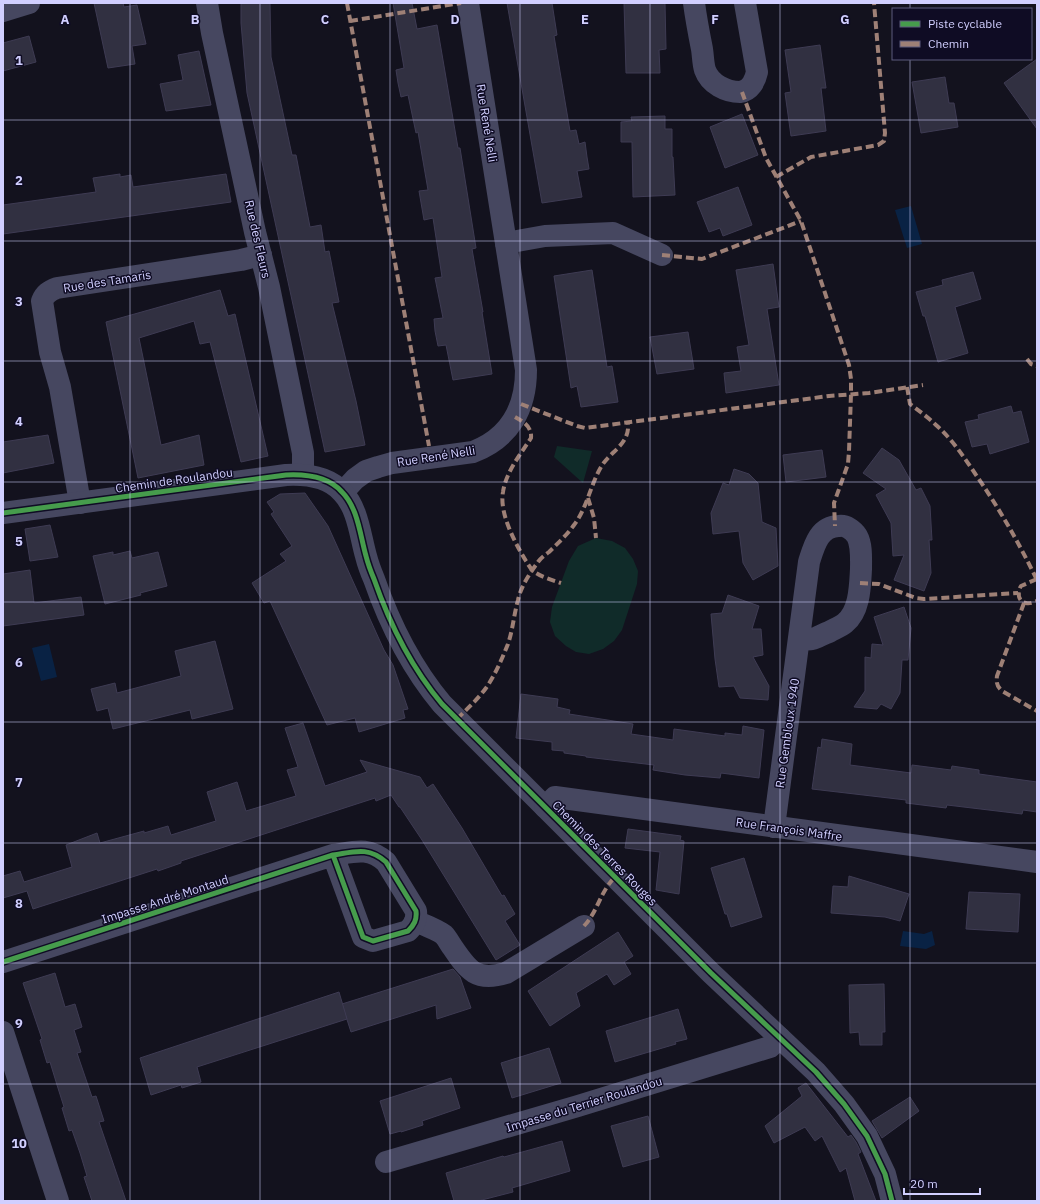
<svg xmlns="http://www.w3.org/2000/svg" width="1040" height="1204" viewBox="0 0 1040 1204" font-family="'IBM Plex Sans',sans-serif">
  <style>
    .green { fill: #102b29 }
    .water { fill: #092244 }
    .building { fill: #313041; stroke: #3e3b53 }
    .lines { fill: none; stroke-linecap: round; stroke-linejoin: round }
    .street { stroke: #464760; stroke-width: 22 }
    .quiet { stroke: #9e8076; stroke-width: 4; stroke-dasharray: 8 4; stroke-linecap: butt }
    .cycleway-casing { stroke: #0f0c24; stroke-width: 8 }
    .cycleway { stroke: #469c4c; stroke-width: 5 }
    .grid { fill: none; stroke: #d1cfff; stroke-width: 1; stroke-opacity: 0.55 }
    .labels { text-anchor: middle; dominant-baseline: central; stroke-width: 3; stroke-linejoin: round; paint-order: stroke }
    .street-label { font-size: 12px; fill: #d1cfff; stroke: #0f0c24 }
    .grid-label { font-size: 13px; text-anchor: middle; font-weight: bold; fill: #d1cfff; stroke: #0f0c24; stroke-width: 3; stroke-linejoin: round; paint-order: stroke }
  </style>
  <rect width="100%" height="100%" fill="#13121e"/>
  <g class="green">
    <path d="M 557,446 L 592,451 L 583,483 L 554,457 Z"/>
    <path d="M 596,538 L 612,541 L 625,548 L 633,559 L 638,571 L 637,584 L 622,630 L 614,641 L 603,649 L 589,654 L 576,652 L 566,646 L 555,636 L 550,622 L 552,607 L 569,561 L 578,546 Z"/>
  </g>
  <g class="water">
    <path d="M 911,206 L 922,244 L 907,248 L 895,210 Z"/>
    <path d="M 49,644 L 57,677 L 41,681 L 32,648 Z"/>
    <path d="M 903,931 L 924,934 L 932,931 L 935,945 L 926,949 L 900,946 Z"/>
  </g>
  <g class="building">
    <path d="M 94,3 L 123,3 L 124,7 L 137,5 L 146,44 L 132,46 L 135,64 L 108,68 Z"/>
    <path d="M 241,3 L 270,3 L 271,57 L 292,155 L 296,155 L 310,227 L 321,225 L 325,252 L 329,251 L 339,302 L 332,303 L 356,401 L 365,445 L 325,452 L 247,93 L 241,23 Z"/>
    <path d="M 393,3 L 412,3 L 417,29 L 437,25 L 458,148 L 460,148 L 476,248 L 472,249 L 483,312 L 482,312 L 492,374 L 453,380 L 446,345 L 438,346 L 435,331 L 434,319 L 443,318 L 435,278 L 442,277 L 433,218 L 424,220 L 419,191 L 428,190 L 418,132 L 416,133 L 408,95 L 401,97 L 398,83 L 396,70 L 404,68 Z"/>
    <path d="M 507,3 L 552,3 L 557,35 L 554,36 L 570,131 L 576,130 L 579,144 L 585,142 L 587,157 L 589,169 L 577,171 L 582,197 L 542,203 Z"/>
    <path d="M 624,3 L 665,3 L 666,49 L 659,50 L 660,73 L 626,73 Z"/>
    <path d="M 29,36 L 36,62 L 3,71 L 3,43 Z"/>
    <path d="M 820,45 L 826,88 L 821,88 L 826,131 L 791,136 L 785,93 L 791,92 L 785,50 Z"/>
    <path d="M 199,51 L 211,105 L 166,111 L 160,84 L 183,80 L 178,55 Z"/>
    <path d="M 1037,59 L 1037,129 L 1004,83 Z"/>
    <path d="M 945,77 L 949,103 L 954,103 L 958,127 L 921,133 L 912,82 Z"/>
    <path d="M 742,114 L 758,155 L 725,168 L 710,127 Z"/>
    <path d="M 665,116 L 665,129 L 672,129 L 672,157 L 673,157 L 675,195 L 633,197 L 632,142 L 621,142 L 621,122 L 632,121 L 631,117 Z"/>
    <path d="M 120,174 L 120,177 L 131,175 L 133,187 L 226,174 L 231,202 L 3,234 L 3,205 L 96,192 L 93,178 Z"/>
    <path d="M 738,187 L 752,225 L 723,236 L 720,228 L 709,232 L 697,202 Z"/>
    <path d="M 773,264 L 779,307 L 767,309 L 779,385 L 726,393 L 724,373 L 741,371 L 737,347 L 749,345 L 736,270 Z"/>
    <path d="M 592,270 L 607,367 L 612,366 L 618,402 L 581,407 L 577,386 L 571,388 L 554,276 Z"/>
    <path d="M 973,272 L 981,299 L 955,307 L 968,353 L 938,362 L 925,316 L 923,316 L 916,292 L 943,285 L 942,280 Z"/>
    <path d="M 220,290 L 228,316 L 235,314 L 268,456 L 241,462 L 210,342 L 200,344 L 194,321 L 139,338 L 161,445 L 199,435 L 204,465 L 138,478 L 106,322 Z"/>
    <path d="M 688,332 L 694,369 L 657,374 L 650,337 Z"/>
    <path d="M 1011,406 L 1013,413 L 1021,411 L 1029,442 L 990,454 L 987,444 L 972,447 L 965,422 L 979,419 L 978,415 Z"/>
    <path d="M 48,435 L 54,463 L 3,473 L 3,442 Z"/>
    <path d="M 882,448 L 899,460 L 916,490 L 921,488 L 930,506 L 932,540 L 929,540 L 931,573 L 924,591 L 894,580 L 904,555 L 893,556 L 891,523 L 876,495 L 886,489 L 863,473 Z"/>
    <path d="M 822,450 L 826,477 L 786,482 L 783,455 Z"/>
    <path d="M 734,469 L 749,474 L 758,483 L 762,522 L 776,528 L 778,566 L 753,580 L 743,563 L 739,531 L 713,534 L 711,513 L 723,483 L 729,485 Z"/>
    <path d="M 305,493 L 328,526 L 384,650 L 393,665 L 408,709 L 403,710 L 405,718 L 359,732 L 355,718 L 327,725 L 270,601 L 264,603 L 252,583 L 286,561 L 280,554 L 292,546 L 271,514 L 274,512 L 267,502 L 280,494 Z"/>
    <path d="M 50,525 L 58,557 L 30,561 L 25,529 Z"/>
    <path d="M 130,551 L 132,558 L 158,552 L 167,586 L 140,593 L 141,595 L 105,604 L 93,556 L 113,552 L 113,555 Z"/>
    <path d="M 30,570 L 34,603 L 81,597 L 84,615 L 3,626 L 3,574 Z"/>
    <path d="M 728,595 L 759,606 L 752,629 L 761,629 L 763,655 L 753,657 L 769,686 L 768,700 L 740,698 L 734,686 L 719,687 L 715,659 L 711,614 L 722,613 Z"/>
    <path d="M 904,607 L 911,628 L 908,660 L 902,660 L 900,693 L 891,709 L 881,704 L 877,709 L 854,707 L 865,691 L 865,657 L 871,658 L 872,644 L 883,645 L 874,617 Z"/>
    <path d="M 215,641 L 233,709 L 192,719 L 190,710 L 113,729 L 108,708 L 97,711 L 91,689 L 115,683 L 117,693 L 181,676 L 175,651 Z"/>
    <path d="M 521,694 L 558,699 L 557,707 L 570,710 L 569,714 L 633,724 L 631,734 L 673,740 L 674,729 L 725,736 L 725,733 L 742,735 L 743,726 L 764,730 L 759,778 L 721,773 L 720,778 L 685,775 L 653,770 L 654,765 L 586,757 L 586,756 L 564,753 L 564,751 L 552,750 L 552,742 L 516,738 Z"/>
    <path d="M 303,723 L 325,786 L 367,772 L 360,760 L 420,777 L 427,788 L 433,784 L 462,828 L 502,896 L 504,895 L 515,914 L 505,921 L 520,945 L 496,960 L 422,840 L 400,807 L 399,807 L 391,795 L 376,801 L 375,798 L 181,861 L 181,863 L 158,871 L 157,869 L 33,909 L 27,891 L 3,898 L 3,876 L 20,871 L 24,882 L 72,867 L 66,845 L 97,833 L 100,843 L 144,831 L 144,833 L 168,826 L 171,835 L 216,821 L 207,792 L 237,782 L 246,811 L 296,796 L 287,770 L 298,767 L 285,728 Z"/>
    <path d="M 822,739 L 852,744 L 850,765 L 911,773 L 912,765 L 951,770 L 952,766 L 979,770 L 979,774 L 1037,782 L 1037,812 L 1023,810 L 1022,814 L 947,805 L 946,808 L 906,803 L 906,800 L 812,789 L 818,747 L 821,748 Z"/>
    <path d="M 628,829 L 681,836 L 680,840 L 684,841 L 679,894 L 656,890 L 660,852 L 625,848 Z"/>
    <path d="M 744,858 L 762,917 L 731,927 L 727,914 L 725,914 L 711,868 Z"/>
    <path d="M 849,876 L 909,894 L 900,921 L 885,917 L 831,913 L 833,886 L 848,887 Z"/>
    <path d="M 969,892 L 1020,894 L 1018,932 L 966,929 Z"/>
    <path d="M 618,932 L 633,956 L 624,962 L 631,974 L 614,985 L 607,974 L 576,993 L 580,1006 L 550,1026 L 528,991 Z"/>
    <path d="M 453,969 L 460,977 L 471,1008 L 437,1019 L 436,1005 L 351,1032 L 342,1004 Z"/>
    <path d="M 55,973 L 65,1007 L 75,1004 L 82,1027 L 74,1030 L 81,1052 L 77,1053 L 92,1097 L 96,1096 L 104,1121 L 99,1122 L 126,1201 L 92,1201 L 84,1177 L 87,1176 L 80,1153 L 72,1130 L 69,1131 L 62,1108 L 64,1107 L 57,1085 L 50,1062 L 47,1063 L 40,1040 L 42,1039 L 23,983 Z"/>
    <path d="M 884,984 L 885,1032 L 882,1032 L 882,1045 L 860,1045 L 859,1032 L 850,1033 L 849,985 Z"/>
    <path d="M 339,992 L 347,1019 L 197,1067 L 201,1082 L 182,1088 L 181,1085 L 151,1095 L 140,1058 Z"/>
    <path d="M 678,1009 L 687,1039 L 675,1042 L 676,1044 L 615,1062 L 606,1031 Z"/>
    <path d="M 549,1048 L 561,1083 L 512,1098 L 501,1063 Z"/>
    <path d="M 451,1078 L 460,1108 L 422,1121 L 423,1125 L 401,1132 L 401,1131 L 390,1134 L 380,1101 Z"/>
    <path d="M 806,1083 L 848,1137 L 851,1135 L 856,1142 L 861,1152 L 858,1154 L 876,1201 L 855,1201 L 846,1168 L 840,1172 L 822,1136 L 815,1141 L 805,1127 L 774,1143 L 765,1126 L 802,1096 L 798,1088 Z"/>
    <path d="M 910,1097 L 919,1111 L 882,1138 L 872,1121 Z"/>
    <path d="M 648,1116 L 659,1157 L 623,1167 L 611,1126 Z"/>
    <path d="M 562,1141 L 570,1171 L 512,1188 L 513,1192 L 478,1201 L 454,1201 L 446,1173 L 503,1156 L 504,1157 Z"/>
  </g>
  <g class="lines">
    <g class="street">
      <path d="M 207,3 L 212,33 L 255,232 L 269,287 L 303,453 L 303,475"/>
      <path d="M 694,3 C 696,18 699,34 702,49 C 703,55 703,64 705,70 C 710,84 726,92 740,92 C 750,91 755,81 757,72 L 745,3"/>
      <path d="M 3,11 L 29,3"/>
      <path d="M 506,243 L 545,236 L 613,233 L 662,255"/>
      <path d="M 343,492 L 355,479 L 366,471 L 378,467 L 392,463 L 473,452 C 510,438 526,408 526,370 L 468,3"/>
      <path d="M 80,503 L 60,387 L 50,352 L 42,301 C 45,294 49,291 57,288 L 241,260 L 261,255"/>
      <path d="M 3,513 L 286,475 C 306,474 328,476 342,492 C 358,508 360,535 366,556 C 368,564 371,572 374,579 C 390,625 411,667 442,704 L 711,973 L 816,1072 L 844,1104 L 867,1136 L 885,1174 L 892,1201"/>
      <path d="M 545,807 L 555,797 L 1037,862"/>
      <path d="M 774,827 L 809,562 C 814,546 819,526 839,526 C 846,525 853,530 857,536 C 862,545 861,559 861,569 C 860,586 860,611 845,623 C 840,627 834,629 829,632 C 823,634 817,638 812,639 C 808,640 803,639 800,639"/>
      <path d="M 415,921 C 422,924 438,930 444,935 C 447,938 450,944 453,948 C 468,970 476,982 506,973 L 584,926"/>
      <path d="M 3,962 L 333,855 C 354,852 368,846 386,862 L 416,911 C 417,920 414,925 408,931 L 373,941 L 363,937 L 333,855"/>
      <path d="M 3,1032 L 58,1201"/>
      <path d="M 386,1162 L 578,1106 L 770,1047 L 780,1038"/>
    </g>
    <g class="quiet">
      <path d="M 347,3 L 429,446"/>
      <path d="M 350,21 L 461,3"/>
      <path d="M 742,92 L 766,158 L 801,221 L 849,365 L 851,379 L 851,394 L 849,451 L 848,464 L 834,503 L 835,526"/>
      <path d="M 776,177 L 811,157 L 878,145 L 884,141 L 885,133 L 874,3"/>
      <path d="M 662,255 L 702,259 L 801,221"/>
      <path d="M 1027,359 L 1031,364 L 1037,366"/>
      <path d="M 907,387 L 910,404 C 919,411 928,417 936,425 C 952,439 964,457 976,475 C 999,508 1019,543 1037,580"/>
      <path d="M 521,404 L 577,426 L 585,428 L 829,396 L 869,393 L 923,385"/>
      <path d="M 515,417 C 524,422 532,427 531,438 C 520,455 506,472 503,492 C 499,513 515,543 526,561 C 528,564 530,568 533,571 C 541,577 552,580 561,583"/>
      <path d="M 588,498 L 594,518 L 596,538"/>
      <path d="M 1037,579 L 1021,586 C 1017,592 1018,602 1026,603 C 1030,604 1034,602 1037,601"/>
      <path d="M 860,583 L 879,584 L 916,598 L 924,599 L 1018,593"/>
      <path d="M 1024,603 L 997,676 C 996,683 997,686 1002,691 L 1037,711"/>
      <path d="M 457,719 C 467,709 478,699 486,688 C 495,675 502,659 508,644 C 513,629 514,614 518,600 C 521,586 530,573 538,562 C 541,558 545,555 549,552 C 558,543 567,535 574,525 C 587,508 590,486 601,467 C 610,451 630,445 628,423"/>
      <path d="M 584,926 C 598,911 600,892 615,877"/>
    </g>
    <g class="cycleway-casing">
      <g id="cycleway">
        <path d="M 3,513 L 286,475 C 306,474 328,476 342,492 C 358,508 360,535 366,556 C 368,564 371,572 374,579 C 390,625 411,667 442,704 L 711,973 L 816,1072 L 844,1104 L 867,1136 L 885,1174 L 892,1201"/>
        <path d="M 3,962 L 333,855 C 354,852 368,846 386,862 L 416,911 C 417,920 414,925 408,931 L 373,941 L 363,937 L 333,855"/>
      </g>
    </g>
    <use href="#cycleway" class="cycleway"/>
  </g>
  <path class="grid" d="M 130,3 L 130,1201M 260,3 L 260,1201M 390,3 L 390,1201M 520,3 L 520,1201M 650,3 L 650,1201M 780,3 L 780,1201M 910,3 L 910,9M 910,59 L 910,1201M 3,120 L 1037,120M 3,241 L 1037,241M 3,361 L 1037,361M 3,482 L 1037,482M 3,602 L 1037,602M 3,722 L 1037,722M 3,843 L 1037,843M 3,963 L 1037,963M 3,1084 L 1037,1084"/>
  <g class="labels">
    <g class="street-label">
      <text transform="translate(487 123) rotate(81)">Rue René Nelli</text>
      <text transform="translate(258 239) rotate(77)">Rue des Fleurs</text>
      <text transform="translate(107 281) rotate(-9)">Rue des Tamaris</text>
      <text transform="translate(436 456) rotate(-9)">Rue René Nelli</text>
      <text transform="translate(174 480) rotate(-8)">Chemin de Roulandou</text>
      <text transform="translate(787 733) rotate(-82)">Rue Gembloux 1940</text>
      <text transform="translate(789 829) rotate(8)">Rue François Maffre</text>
      <text transform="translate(605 853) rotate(45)">Chemin des Terres Rouges</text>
      <text transform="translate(165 899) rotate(-18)">Impasse André Montaud</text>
      <text transform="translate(584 1104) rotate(-17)">Impasse du Terrier Roulandou</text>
    </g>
  </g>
  <g class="grid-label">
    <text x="65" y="24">A</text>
    <text x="195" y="24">B</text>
    <text x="325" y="24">C</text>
    <text x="455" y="24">D</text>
    <text x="585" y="24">E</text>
    <text x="715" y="24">F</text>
    <text x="845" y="24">G</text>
    <text x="19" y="65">1</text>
    <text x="19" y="185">2</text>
    <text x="19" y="306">3</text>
    <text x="19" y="426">4</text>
    <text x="19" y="546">5</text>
    <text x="19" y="667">6</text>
    <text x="19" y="787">7</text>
    <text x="19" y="908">8</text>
    <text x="19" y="1028">9</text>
    <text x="19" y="1148">10</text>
  </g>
  <rect width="1040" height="1204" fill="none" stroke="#d1cfff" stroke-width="8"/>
  <rect x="892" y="8" width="140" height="52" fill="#0f0c24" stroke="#5d5a7c"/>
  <rect x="900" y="21" width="20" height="6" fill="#469c4c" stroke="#5d5a7c"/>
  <text x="928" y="28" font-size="12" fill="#d1cfff">Piste cyclable</text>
  <rect x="900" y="41" width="20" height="6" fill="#9e8076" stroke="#5d5a7c"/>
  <text x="928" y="48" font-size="12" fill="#d1cfff">Chemin</text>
  <path d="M904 1188v6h76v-6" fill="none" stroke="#d1cfff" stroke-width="2"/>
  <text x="910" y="1188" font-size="12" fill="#d1cfff" stroke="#0f0c24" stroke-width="3" paint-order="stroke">20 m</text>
</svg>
